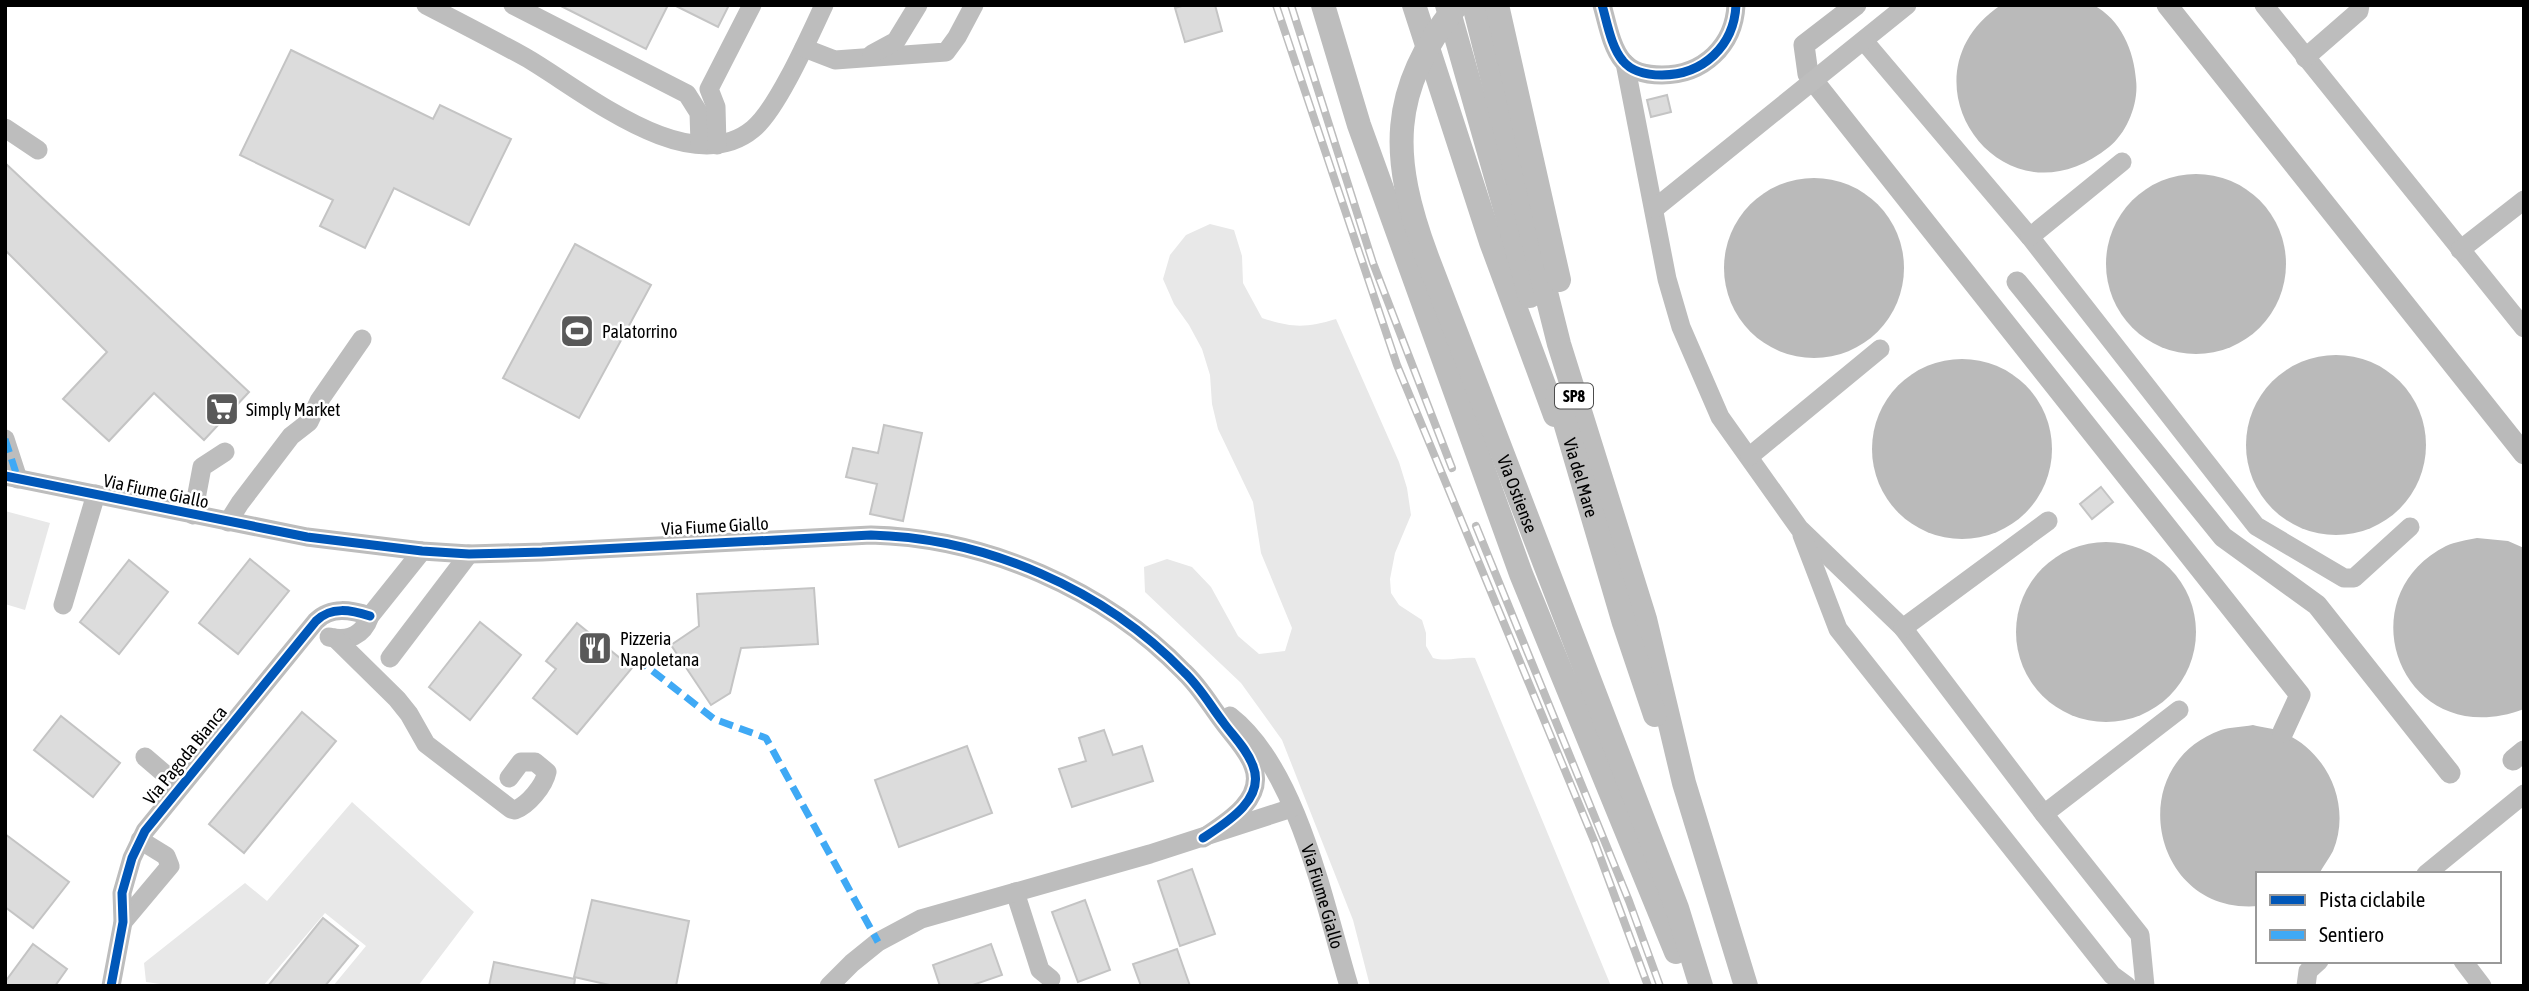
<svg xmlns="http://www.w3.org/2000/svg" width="2529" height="991" viewBox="0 0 2529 991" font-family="'Asap Condensed',sans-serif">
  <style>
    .green { fill: #e8e8e8 }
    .water { fill: #bababa }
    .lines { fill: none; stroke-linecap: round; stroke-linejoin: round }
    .canal { stroke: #bababa; stroke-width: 21 }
    .building { fill: #dcdcdc; stroke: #c4c4c4; stroke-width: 2 }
    .minor { stroke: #bdbdbd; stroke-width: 19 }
    .major { stroke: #bdbdbd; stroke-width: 24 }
    .rail-casing { stroke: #bdbdbd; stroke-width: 8 }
    .rail { stroke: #fff; stroke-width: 5; stroke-dasharray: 16; stroke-linecap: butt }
    .quiet { stroke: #3fa9f5; stroke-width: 7; stroke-dasharray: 14 7; stroke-linecap: butt }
    .cycleway-casing { stroke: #fff; stroke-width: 13 }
    .cycleway { stroke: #0057b8; stroke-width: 9 }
    .labels { text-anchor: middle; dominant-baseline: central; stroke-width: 5; stroke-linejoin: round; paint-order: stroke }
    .shield { fill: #fff; stroke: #4c4c4c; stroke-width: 2 }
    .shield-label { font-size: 16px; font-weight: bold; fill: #000 }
    .poi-label { font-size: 18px; fill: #000; stroke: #fff; text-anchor: start }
    .street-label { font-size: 18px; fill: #000; stroke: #fff }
  </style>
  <rect width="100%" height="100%" fill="#fff"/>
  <g class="green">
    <path d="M 1210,224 L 1234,230 L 1242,256 L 1243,283 L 1262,318 C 1292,328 1306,328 1336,319 L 1399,462 L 1407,488 L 1411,515 L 1395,553 L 1390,579 L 1391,593 L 1399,605 L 1422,620 L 1426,633 L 1426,646 L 1433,658 C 1447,662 1459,657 1475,658 L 1611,986 L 1370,986 L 1353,920 L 1282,740 L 1241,683 L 1145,592 L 1144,567 L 1167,559 L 1192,567 L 1211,587 L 1238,636 L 1259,654 L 1285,651 L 1292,628 L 1261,553 L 1253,502 L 1218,429 L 1212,404 L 1210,375 L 1202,349 L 1189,325 L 1174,304 L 1163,279 L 1170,255 L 1186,235 Z"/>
    <path d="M 5,511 L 50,523 L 25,610 L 5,604 Z"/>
    <path d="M 352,802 L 474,912 L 418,986 L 333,986 L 366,946 L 325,913 L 263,986 L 174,986 L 146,982 L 144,963 L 245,883 L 267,901 Z"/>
  </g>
  <g class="water">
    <path d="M 2001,5 L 2093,5 C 2121,19 2134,51 2136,80 C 2139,103 2127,133 2109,147 C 2002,234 1893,77 2001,5 Z"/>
    <circle cx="2196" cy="264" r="90"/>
    <circle cx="1814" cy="268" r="90"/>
    <circle cx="2336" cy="445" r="90"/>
    <circle cx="1962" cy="449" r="90"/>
    <path d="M 2477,538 L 2508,541 L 2524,548 L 2524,709 C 2403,755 2343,598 2446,546 C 2455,542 2467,540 2477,538 Z"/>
    <circle cx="2106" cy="632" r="90"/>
    <path d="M 2253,725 C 2263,728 2275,728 2284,733 C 2328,752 2352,806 2333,851 C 2329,859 2323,866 2319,874 L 2258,874 L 2258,906 C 2152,915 2121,766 2221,730 C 2230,727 2242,727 2253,725 Z"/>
  </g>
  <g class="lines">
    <g class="canal">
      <path d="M 1856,5 L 1804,45 L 1808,74 L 2300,695 L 2283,732"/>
      <path d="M 2167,5 L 2524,454"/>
      <path d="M 2017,282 L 2223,537 L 2317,605 L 2450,773"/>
      <path d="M 2513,760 L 2524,751"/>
    </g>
  </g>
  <g class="building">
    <path d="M 559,5 L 668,5 L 646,49 Z"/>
    <path d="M 674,5 L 729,5 L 718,27 Z"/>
    <path d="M 1185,5 L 1215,5 L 1222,31 L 1185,42 L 1175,8 Z"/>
    <path d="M 291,50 L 433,119 L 440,105 L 511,139 L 469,225 L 394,188 L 365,248 L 320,226 L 333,200 L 240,155 Z"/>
    <path d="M 1667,95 L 1671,112 L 1651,117 L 1647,100 Z"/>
    <path d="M 5,163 L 249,392 L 204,440 L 154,393 L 109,441 L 63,399 L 107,352 L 5,250 Z"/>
    <path d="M 575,244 L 651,285 L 579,418 L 503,378 Z"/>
    <path d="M 884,425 L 922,433 L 903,521 L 870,514 L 877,484 L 846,477 L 853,448 L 878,453 Z"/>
    <path d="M 2101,487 L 2113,502 L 2092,519 L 2080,504 Z"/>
    <path d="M 250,559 L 289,591 L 238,654 L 199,623 Z"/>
    <path d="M 129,560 L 168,592 L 119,654 L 80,622 Z"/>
    <path d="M 814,588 L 818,644 L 741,648 L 730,693 L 711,705 L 671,645 L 699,626 L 697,594 Z"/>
    <path d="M 480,622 L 521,655 L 470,720 L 429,687 Z"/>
    <path d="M 577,623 L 632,668 L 577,734 L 533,698 L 556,669 L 546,661 Z"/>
    <path d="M 302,712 L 336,741 L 244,853 L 209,824 Z"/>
    <path d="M 61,716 L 120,763 L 93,797 L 34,750 Z"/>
    <path d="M 1104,730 L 1113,755 L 1142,746 L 1153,781 L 1072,807 L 1059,769 L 1086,761 L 1079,738 Z"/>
    <path d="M 967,746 L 992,813 L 899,847 L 875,780 Z"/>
    <path d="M 5,834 L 69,882 L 33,928 L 5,907 Z"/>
    <path d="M 1192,869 L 1215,934 L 1180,946 L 1158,881 Z"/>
    <path d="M 592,900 L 689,921 L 676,986 L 614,986 L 574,977 Z"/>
    <path d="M 1085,900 L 1110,970 L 1078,982 L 1052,912 Z"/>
    <path d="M 323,918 L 358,946 L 325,986 L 268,986 Z"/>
    <path d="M 33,944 L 67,969 L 55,986 L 5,986 L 5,982 Z"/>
    <path d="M 991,944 L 1002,975 L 970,986 L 940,986 L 933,965 Z"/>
    <path d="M 1177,949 L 1190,986 L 1141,986 L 1133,964 Z"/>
    <path d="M 494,962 L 575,979 L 574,986 L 489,986 Z"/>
  </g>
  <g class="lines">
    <g class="minor">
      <path d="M 426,5 C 459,22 492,39 525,57 C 581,89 689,182 753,129 C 777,110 810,35 824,5"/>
      <path d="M 513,5 L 687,94 L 699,113 L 700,144"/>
      <path d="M 1602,5 C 1607,22 1611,47 1623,61 C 1632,72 1648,75 1662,75 C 1703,75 1734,46 1736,5"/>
      <path d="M 2264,5 L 2524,328"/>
      <path d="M 1864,41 L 2030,237 L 2256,526 L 2344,578 L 2354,578 L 2410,527"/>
      <path d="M 804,48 L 835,60 L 946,52 L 957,37 L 974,5"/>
      <path d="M 872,54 L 896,41 L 918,5"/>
      <path d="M 2305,58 L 2359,11 L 2360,5"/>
      <path d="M 1625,63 L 1667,279 L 1681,327 L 1720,417 L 1799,528 L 1903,628 L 2044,814 L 2140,935 L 2145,986"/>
      <path d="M 5,128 L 38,150"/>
      <path d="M 717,145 L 716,107 L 709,89 L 752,5"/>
      <path d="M 1654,209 L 1907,5"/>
      <path d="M 2030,237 L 2122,162"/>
      <path d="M 2460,250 L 2524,200"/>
      <path d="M 5,439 L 18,479"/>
      <path d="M 1750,456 L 1880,349"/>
      <path d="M 5,476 L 307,537 L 422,551 L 469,554 L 542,552 L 871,535 C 986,538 1104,589 1184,672 C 1200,687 1210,705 1223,722 C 1233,736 1247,749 1253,766 C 1266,799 1226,823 1203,838"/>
      <path d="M 193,515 L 202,467 L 225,452"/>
      <path d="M 228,522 L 240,503 L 291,436 L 309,422 L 319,401 L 362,339"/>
      <path d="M 1802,535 L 1838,629 L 2112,975 L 2127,986"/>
      <path d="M 63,605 L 96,494"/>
      <path d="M 1903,628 L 2048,521"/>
      <path d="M 329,637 C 348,642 363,636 370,616 L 422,551"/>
      <path d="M 335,638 L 397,699 L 409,714 L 426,744 L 511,809 L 515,810 C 528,805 544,786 547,772 L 535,762 L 521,762 L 509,778"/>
      <path d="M 390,658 L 469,554"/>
      <path id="s1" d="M 1230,716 C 1298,769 1324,904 1349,986"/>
      <path d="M 145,757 L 180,787"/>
      <path d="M 2044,814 L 2179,710"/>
      <path d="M 2426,874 L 2524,794"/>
      <path d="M 1015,892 L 1040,970 L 1051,979"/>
      <path d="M 123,922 L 170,866 L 166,856 L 140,840"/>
      <path d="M 2463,961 L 2482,986"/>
      <path d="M 111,986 L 123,922 L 122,893 L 132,858 L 145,831 L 316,621 C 331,606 351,610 370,616"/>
      <path d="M 829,986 L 852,963 L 878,942 L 921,919 L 1150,854 L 1292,808"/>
      <path d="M 2306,986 L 2308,971 L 2319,961"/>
    </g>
    <g class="major">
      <path d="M 1323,5 L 1359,125 L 1521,574 L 1676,952"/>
      <path d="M 1414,5 L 1491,242 L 1555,415"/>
      <path d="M 1447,5 L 1530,296"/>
      <path id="s2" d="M 1457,5 C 1388,91 1390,157 1427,257 L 1677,908 L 1701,986"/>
      <path d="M 1474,5 L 1559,344 L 1645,619 L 1684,783 L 1746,986"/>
      <path d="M 1497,5 L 1559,280"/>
      <path id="s3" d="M 1557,395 L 1624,623 L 1655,715"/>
    </g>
    <g class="rail-casing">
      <g id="rail">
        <path d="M 1276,5 L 1397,365 L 1595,843 L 1648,986"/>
        <path d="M 1291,5 L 1373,263 L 1452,468"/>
        <path d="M 1476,526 L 1629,901 L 1660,986"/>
      </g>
    </g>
    <use href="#rail" class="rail"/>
    <g class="quiet">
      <path d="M 5,439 L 18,479"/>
      <path d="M 636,658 L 714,719 L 766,738 L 878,942"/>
    </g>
    <g class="cycleway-casing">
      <g id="cycleway">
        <path d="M 1602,5 C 1607,22 1611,47 1623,61 C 1632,72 1648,75 1662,75 C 1703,75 1734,46 1736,5"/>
        <path d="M 5,476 L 307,537 L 422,551 L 469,554 L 542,552 L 871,535 C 986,538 1104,589 1184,672 C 1200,687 1210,705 1223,722 C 1233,736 1247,749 1253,766 C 1266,799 1226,823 1203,838"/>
        <path d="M 111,986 L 123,922 L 122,893 L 132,858 L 145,831 L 316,621 C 331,606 351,610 370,616"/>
      </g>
    </g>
    <use href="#cycleway" class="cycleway"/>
  </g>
  <defs>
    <g id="stadium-square" transform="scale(1.75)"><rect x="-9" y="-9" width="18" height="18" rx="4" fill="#595959" stroke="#fff"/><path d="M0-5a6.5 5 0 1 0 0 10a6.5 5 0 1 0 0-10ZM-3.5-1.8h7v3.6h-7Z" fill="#fff"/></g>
    <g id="supermarket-square" transform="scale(1.75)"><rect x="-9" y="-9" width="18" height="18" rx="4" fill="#595959" stroke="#fff"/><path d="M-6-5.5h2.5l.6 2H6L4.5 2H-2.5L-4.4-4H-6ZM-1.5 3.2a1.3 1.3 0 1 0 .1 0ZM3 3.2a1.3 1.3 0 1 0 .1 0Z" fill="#fff"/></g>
    <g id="restaurant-square" transform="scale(1.75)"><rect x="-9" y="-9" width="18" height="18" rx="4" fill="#595959" stroke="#fff"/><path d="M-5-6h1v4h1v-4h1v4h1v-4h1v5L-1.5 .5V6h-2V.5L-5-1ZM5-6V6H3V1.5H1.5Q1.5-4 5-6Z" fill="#fff"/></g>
  </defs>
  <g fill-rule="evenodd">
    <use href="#stadium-square" x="577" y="331"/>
    <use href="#supermarket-square" x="222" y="409"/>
    <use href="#restaurant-square" x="595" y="648"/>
  </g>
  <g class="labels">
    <rect class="shield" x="1555" y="383.5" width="38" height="25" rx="5"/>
    <g class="shield-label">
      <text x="1574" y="396">SP8</text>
    </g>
    <g class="poi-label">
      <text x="602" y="331">Palatorrino</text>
      <text x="246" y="409">Simply Market</text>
      <text x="620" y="638">Pizzeria<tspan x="620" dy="21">Napoletana</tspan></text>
    </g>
    <g class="street-label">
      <text stroke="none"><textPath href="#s3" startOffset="86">Via del Mare</textPath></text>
      <text transform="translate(156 491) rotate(12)">Via Fiume Giallo</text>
      <text stroke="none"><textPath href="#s2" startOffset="523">Via Ostiense</textPath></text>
      <text transform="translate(715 526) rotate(-3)">Via Fiume Giallo</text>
      <text transform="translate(185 755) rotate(-51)">Via Pagoda Bianca</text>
      <text stroke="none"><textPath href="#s1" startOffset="206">Via Fiume Giallo</textPath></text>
    </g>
  </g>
  <rect width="2529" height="991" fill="none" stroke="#000000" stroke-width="14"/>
  <rect x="2256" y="872" width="245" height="91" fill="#ffffff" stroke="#999999" stroke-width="2"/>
  <rect x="2270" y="895" width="35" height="10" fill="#0057b8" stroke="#999999" stroke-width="2"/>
  <text x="2319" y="907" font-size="21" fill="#000000">Pista ciclabile</text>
  <rect x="2270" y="930" width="35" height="10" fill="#3fa9f5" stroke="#999999" stroke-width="2"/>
  <text x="2319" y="942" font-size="21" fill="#000000">Sentiero</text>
</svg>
